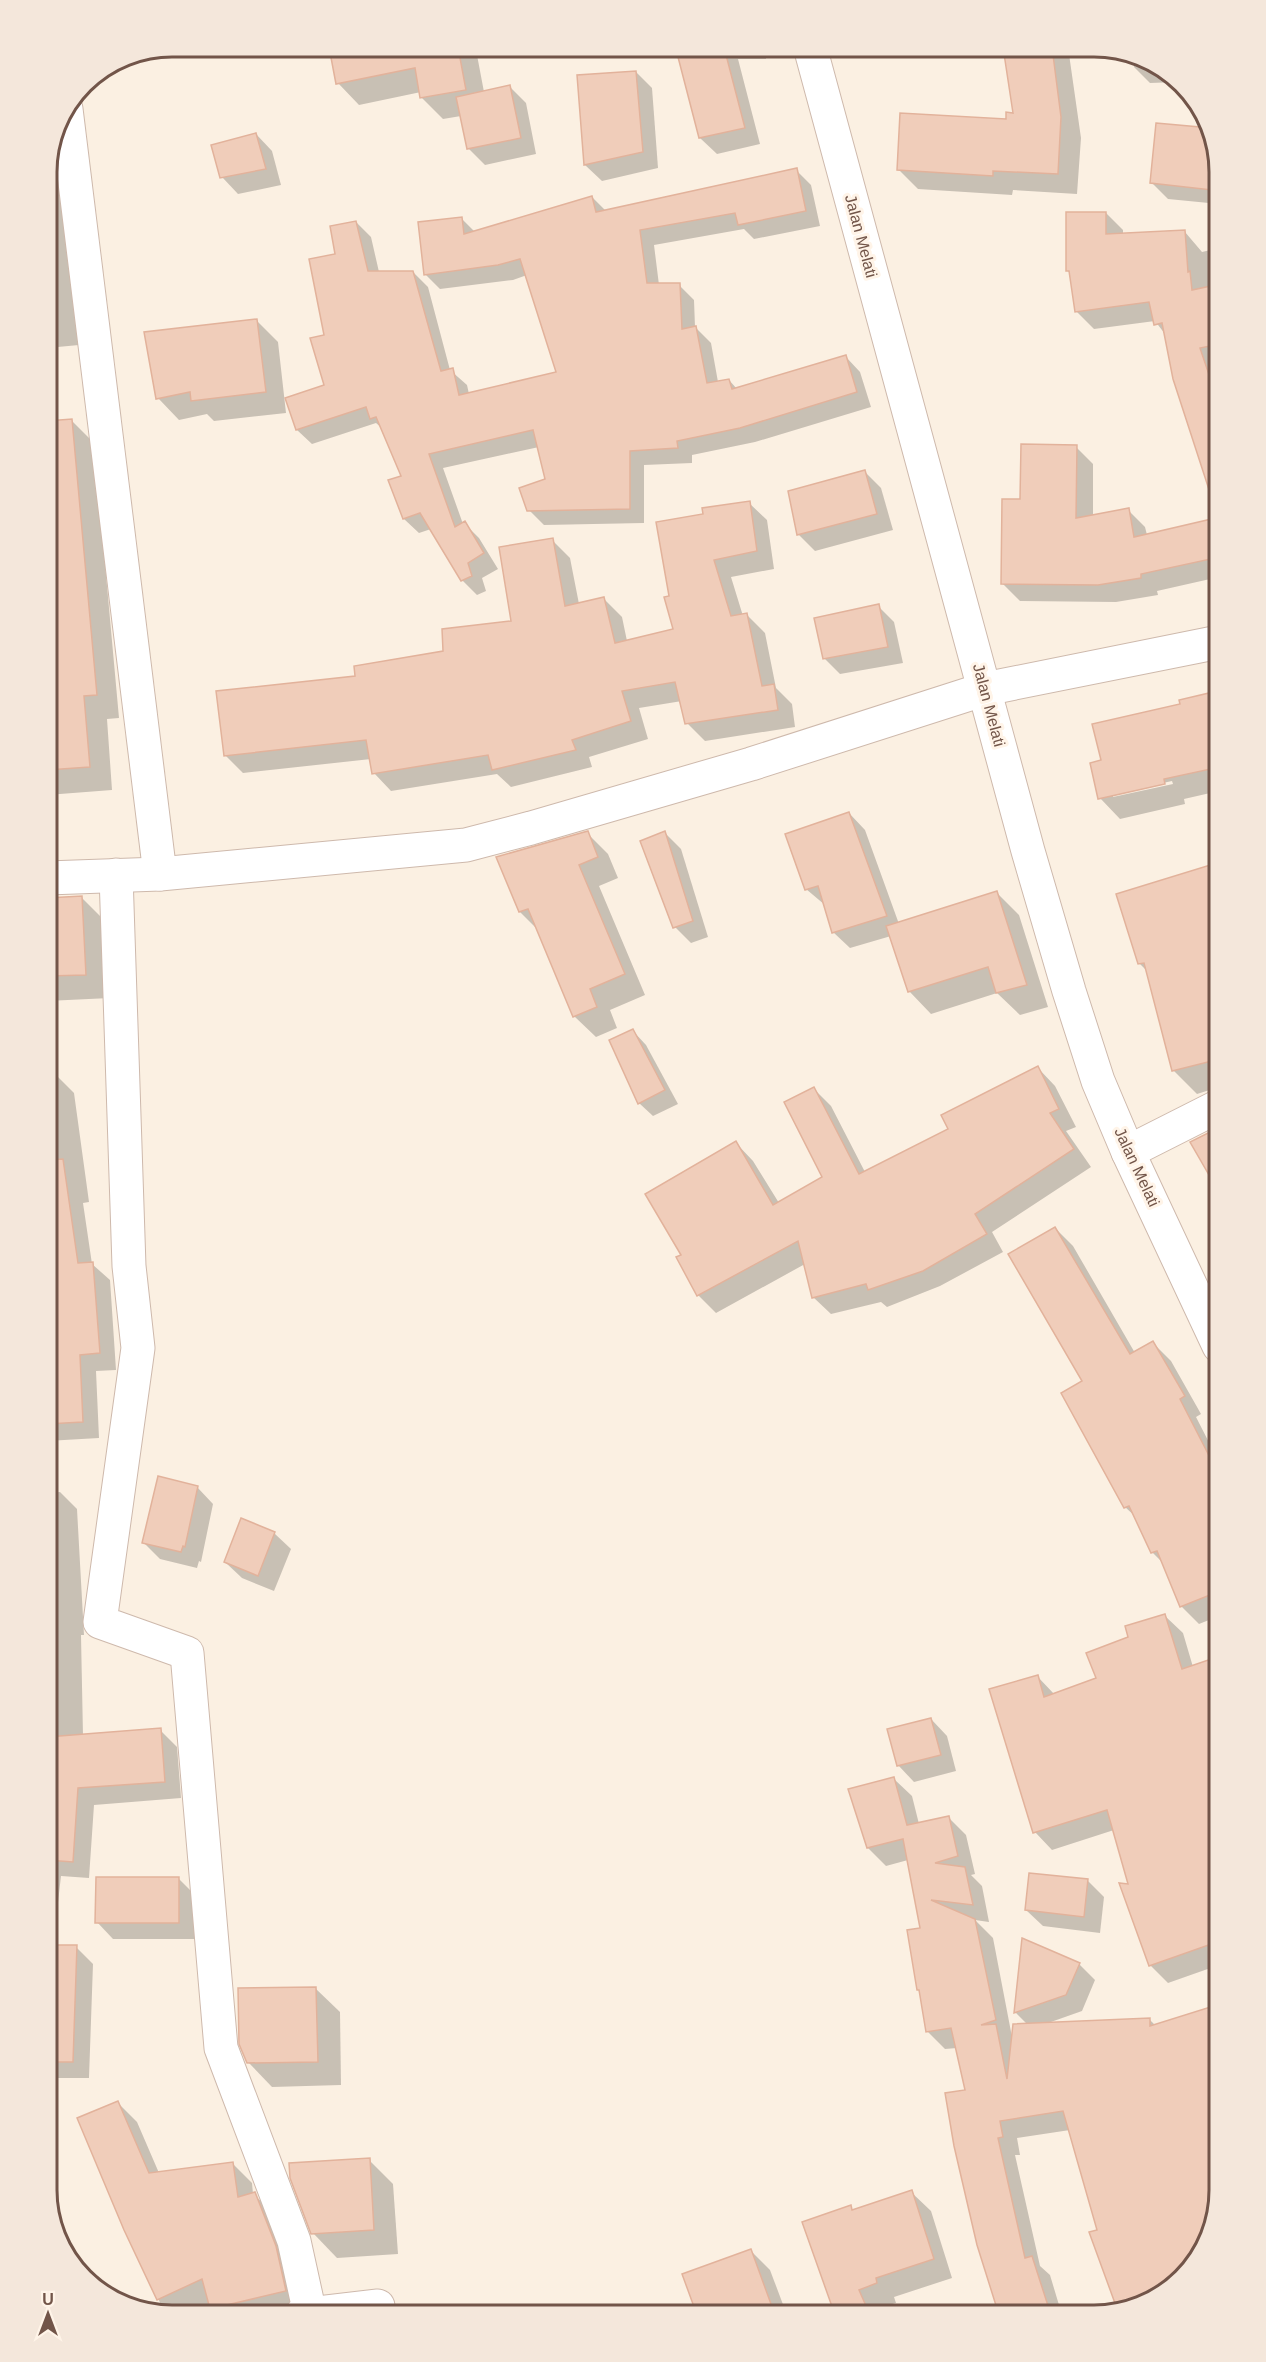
<svg xmlns="http://www.w3.org/2000/svg" width="1266" height="2362" viewBox="0 0 1266 2362" font-family="Helvetica,sans-serif">
  <style>
    .shadow { fill: #0003; fill-rule: evenodd }
    .building { fill: #f0cdba; stroke: #e2b29b; stroke-width: 1.5 }
    .lines { fill: none; stroke-linecap: round; stroke-linejoin: round }
    .minor-casing { stroke: #ceb9ac; stroke-width: 35 }
    .minor { stroke: #fff; stroke-width: 33 }
    .labels { text-anchor: middle; dominant-baseline: central; stroke-width: 6; stroke-linejoin: round; paint-order: stroke }
    .street-label { font-size: 16px; fill: #725549; stroke: #fff4e8 }
    .rim { fill: none; stroke: #725549; stroke-width: 3 }
  </style>
  <rect width="100%" height="100%" fill="#fbf0e2"/>
  <g class="shadow">
    <path d="M 330,47 L 468,47 L 477,55 L 484,92 L 510,87 L 526,103 L 536,154 L 485,165 L 468,148 L 461,116 L 443,119 L 422,98 L 421,92 L 359,105 L 338,83 Z"/>
    <path d="M 677,47 L 765,47 L 766,59 L 738,59 L 760,144 L 717,154 L 700,138 Z"/>
    <path d="M 1005,47 L 1068,47 L 1081,138 L 1077,194 L 1013,190 L 1012,195 L 918,189 L 898,169 L 1008,121 L 1014,114 Z"/>
    <path d="M 1133,58 L 1170,72 L 1178,82 L 1150,83 L 1134,67 Z"/>
    <path d="M 636,72 L 652,88 L 658,168 L 602,181 L 585,165 L 578,77 Z"/>
    <path d="M 1211,130 L 1220,172 L 1219,204 L 1168,199 L 1152,183 Z"/>
    <path d="M 256,134 L 272,151 L 281,185 L 238,194 L 222,177 Z"/>
    <path d="M 53,139 L 61,186 L 79,345 L 47,348 L 47,164 Z"/>
    <path d="M 796,170 L 811,185 L 820,226 L 754,239 L 744,229 L 654,245 L 659,285 L 679,285 L 694,300 L 695,327 L 711,343 L 718,382 L 729,380 L 737,389 L 846,357 L 860,372 L 871,407 L 755,442 L 692,455 L 692,463 L 644,465 L 644,523 L 544,525 L 529,510 L 547,480 L 539,447 L 443,468 L 463,524 L 464,523 L 479,538 L 498,569 L 482,578 L 486,591 L 477,595 L 462,580 L 431,529 L 419,533 L 404,519 L 390,481 L 403,477 L 383,429 L 376,423 L 312,444 L 297,430 L 325,386 L 326,336 L 337,255 L 356,222 L 371,237 L 379,272 L 413,272 L 428,287 L 450,370 L 467,385 L 469,394 L 558,373 L 527,275 L 513,280 L 440,289 L 425,274 L 462,219 L 476,233 L 592,197 L 606,211 Z"/>
    <path d="M 1106,213 L 1123,230 L 1123,235 L 1185,232 L 1202,252 L 1219,248 L 1219,517 L 1174,378 L 1165,334 L 1155,321 L 1094,329 L 1076,311 L 1071,274 L 1067,270 Z"/>
    <path d="M 256,320 L 278,342 L 286,413 L 214,421 L 207,414 L 179,420 L 158,398 Z"/>
    <path d="M 71,420 L 94,443 L 119,718 L 107,719 L 112,790 L 47,795 L 47,422 Z"/>
    <path d="M 1076,447 L 1093,464 L 1093,516 L 1128,510 L 1145,527 L 1147,535 L 1219,519 L 1219,577 L 1157,591 L 1158,595 L 1116,602 L 1020,601 L 1003,584 L 1022,501 Z"/>
    <path d="M 865,472 L 881,488 L 893,530 L 815,551 L 798,534 Z"/>
    <path d="M 749,503 L 767,520 L 774,569 L 731,577 L 743,616 L 747,615 L 765,633 L 776,688 L 792,704 L 795,727 L 705,741 L 687,723 L 682,701 L 639,708 L 648,739 L 589,757 L 592,767 L 511,787 L 497,774 L 391,791 L 374,773 L 371,759 L 243,773 L 225,755 L 357,678 L 444,653 L 513,623 L 552,540 L 570,558 L 579,604 L 604,599 L 622,617 L 627,641 L 675,630 L 671,597 L 705,515 Z"/>
    <path d="M 878,606 L 894,622 L 903,663 L 840,674 L 824,658 Z"/>
    <path d="M 1208,694 L 1219,705 L 1219,791 L 1184,799 L 1185,804 L 1120,819 L 1100,798 L 1102,761 L 1182,705 ZM 1172,781 L 1173,784 L 1113,797 L 1113,794 Z"/>
    <path d="M 849,813 L 865,830 L 899,924 L 997,893 L 1019,915 L 1048,1007 L 1020,1015 L 997,993 L 931,1014 L 909,991 L 891,936 L 850,948 L 833,932 L 825,905 L 806,889 Z"/>
    <path d="M 587,833 L 608,854 L 618,878 L 599,886 L 645,995 L 610,1010 L 617,1028 L 596,1037 L 575,1017 L 538,930 L 520,912 L 498,858 Z"/>
    <path d="M 665,833 L 681,849 L 708,937 L 691,943 L 675,927 Z"/>
    <path d="M 1219,865 L 1219,1087 L 1197,1094 L 1174,1071 L 1148,972 L 1140,964 Z"/>
    <path d="M 82,898 L 106,922 L 110,998 L 47,1001 L 47,899 Z"/>
    <path d="M 633,1031 L 646,1045 L 678,1104 L 653,1116 L 639,1103 Z"/>
    <path d="M 1038,1068 L 1055,1086 L 1076,1127 L 1066,1131 L 1091,1167 L 992,1232 L 1003,1252 L 940,1286 L 887,1307 L 881,1302 L 831,1314 L 813,1297 L 805,1264 L 716,1313 L 698,1295 L 683,1255 L 736,1143 L 753,1161 L 779,1203 L 824,1178 L 814,1089 L 831,1106 L 865,1172 L 950,1129 Z"/>
    <path d="M 57,1076 L 74,1093 L 89,1202 L 83,1203 L 92,1264 L 110,1280 L 116,1370 L 96,1371 L 99,1438 L 47,1441 L 47,1375 L 53,1375 L 47,1281 L 47,1078 Z"/>
    <path d="M 1055,1228 L 1073,1246 L 1135,1353 L 1153,1343 L 1171,1361 L 1201,1414 L 1196,1417 L 1219,1462 L 1219,1616 L 1199,1624 L 1181,1606 L 1163,1563 L 1152,1552 L 1137,1518 L 1125,1507 L 1084,1382 Z"/>
    <path d="M 197,1487 L 213,1504 L 201,1562 L 199,1561 L 197,1568 L 160,1559 L 143,1542 Z"/>
    <path d="M 60,1492 L 77,1509 L 84,1635 L 81,1635 L 83,1736 L 160,1730 L 177,1747 L 181,1798 L 94,1805 L 89,1878 L 61,1876 L 53,1946 L 76,1947 L 93,1964 L 89,2078 L 47,2078 L 47,1493 Z"/>
    <path d="M 274,1533 L 291,1549 L 274,1591 L 242,1578 L 225,1562 Z"/>
    <path d="M 1165,1616 L 1183,1633 L 1193,1667 L 1219,1658 L 1219,1965 L 1168,1983 L 1150,1965 L 1114,1830 L 1052,1850 L 1035,1832 L 1037,1676 L 1055,1695 L 1098,1679 L 1130,1638 Z"/>
    <path d="M 931,1719 L 947,1736 L 956,1771 L 914,1782 L 898,1765 Z"/>
    <path d="M 894,1779 L 912,1796 L 919,1824 L 948,1817 L 966,1835 L 975,1874 L 971,1875 L 982,1886 L 989,1922 L 975,1920 L 993,1938 L 1012,2037 L 1027,2024 L 1016,2013 L 1023,1941 L 1079,1964 L 1095,1980 L 1082,2011 L 1048,2023 L 1149,2019 L 1156,2026 L 1219,2190 L 1198,2260 L 1142,2306 L 1119,2311 L 1091,2233 L 1099,2231 L 1070,2130 L 1017,2138 L 1020,2155 L 1015,2155 L 1040,2266 L 1050,2275 L 1062,2315 L 1001,2315 L 979,2244 L 967,2091 L 957,2048 L 945,2049 L 928,2032 L 921,1992 L 918,1989 L 922,1929 L 908,1860 L 886,1866 L 868,1848 Z"/>
    <path d="M 179,1879 L 195,1895 L 194,1939 L 113,1939 L 97,1922 Z"/>
    <path d="M 1088,1881 L 1104,1897 L 1100,1933 L 1043,1926 L 1026,1910 Z"/>
    <path d="M 315,1988 L 340,2012 L 341,2085 L 272,2087 L 248,2062 Z"/>
    <path d="M 117,2102 L 137,2122 L 159,2173 L 233,2164 L 252,2183 L 253,2194 L 274,2213 L 305,2315 L 166,2315 L 125,2230 Z"/>
    <path d="M 369,2160 L 393,2184 L 398,2254 L 337,2258 L 313,2233 Z"/>
    <path d="M 911,2192 L 931,2211 L 952,2278 L 894,2297 L 896,2303 L 889,2305 L 894,2315 L 836,2315 L 804,2223 L 850,2207 L 854,2211 Z"/>
    <path d="M 751,2251 L 770,2270 L 787,2315 L 699,2315 L 684,2275 Z"/>
    <path d="M 451,2306 L 460,2315 L 397,2315 Z"/>
  </g>
  <g class="building">
    <path d="M 329,47 L 458,47 L 466,90 L 420,98 L 415,68 L 336,84 Z"/>
    <path d="M 724,47 L 745,128 L 699,138 L 678,57 Z"/>
    <path d="M 1003,47 L 1052,47 L 1061,117 L 1058,174 L 993,171 L 993,176 L 897,170 L 900,113 L 1006,119 L 1006,112 L 1013,113 Z"/>
    <path d="M 636,71 L 643,152 L 584,165 L 577,75 Z"/>
    <path d="M 510,85 L 521,138 L 467,149 L 456,97 Z"/>
    <path d="M 1156,123 L 1211,128 L 1215,152 L 1212,190 L 1150,183 Z"/>
    <path d="M 256,133 L 266,169 L 220,178 L 211,145 Z"/>
    <path d="M 797,168 L 806,211 L 738,225 L 735,213 L 640,230 L 647,283 L 680,283 L 682,329 L 696,326 L 707,383 L 729,379 L 732,389 L 846,355 L 857,392 L 740,428 L 677,441 L 678,448 L 630,451 L 630,509 L 527,511 L 519,488 L 545,479 L 533,430 L 429,454 L 455,527 L 465,521 L 484,553 L 468,563 L 472,576 L 461,581 L 420,513 L 403,519 L 388,480 L 401,476 L 376,417 L 370,419 L 366,407 L 296,430 L 285,398 L 324,385 L 310,338 L 324,335 L 309,259 L 335,254 L 330,226 L 356,221 L 368,271 L 413,271 L 441,371 L 453,368 L 459,395 L 556,372 L 520,259 L 498,265 L 424,275 L 418,222 L 462,217 L 464,234 L 592,196 L 596,212 Z"/>
    <path d="M 1066,212 L 1106,212 L 1106,234 L 1185,230 L 1188,272 L 1190,271 L 1192,290 L 1220,284 L 1220,314 L 1210,316 L 1215,345 L 1200,348 L 1220,407 L 1220,504 L 1214,505 L 1173,379 L 1162,323 L 1154,325 L 1149,302 L 1075,312 L 1069,271 L 1066,271 Z"/>
    <path d="M 257,319 L 266,392 L 191,401 L 190,392 L 156,399 L 144,332 Z"/>
    <path d="M 72,419 L 97,695 L 84,696 L 90,767 L 47,770 L 47,421 Z"/>
    <path d="M 1021,444 L 1077,445 L 1076,518 L 1129,508 L 1134,537 L 1220,517 L 1220,557 L 1141,574 L 1141,578 L 1098,585 L 1001,584 L 1002,499 L 1020,499 Z"/>
    <path d="M 865,470 L 877,514 L 797,535 L 788,491 Z"/>
    <path d="M 750,501 L 757,551 L 714,560 L 731,616 L 747,613 L 762,686 L 774,684 L 778,710 L 685,724 L 675,682 L 622,691 L 631,721 L 572,740 L 576,750 L 492,770 L 488,755 L 372,774 L 366,740 L 224,756 L 216,691 L 355,676 L 354,666 L 443,651 L 442,629 L 511,621 L 499,547 L 553,538 L 565,606 L 604,597 L 615,643 L 673,629 L 664,597 L 669,596 L 656,522 L 703,514 L 702,508 Z"/>
    <path d="M 879,604 L 888,647 L 823,659 L 814,618 Z"/>
    <path d="M 1209,693 L 1213,712 L 1220,711 L 1220,767 L 1164,779 L 1165,784 L 1098,799 L 1090,763 L 1101,760 L 1092,724 L 1180,704 L 1179,700 Z"/>
    <path d="M 849,812 L 887,916 L 832,933 L 818,886 L 805,890 L 785,834 Z"/>
    <path d="M 588,831 L 598,857 L 579,865 L 625,974 L 590,989 L 597,1007 L 573,1017 L 528,909 L 519,912 L 496,857 Z"/>
    <path d="M 665,831 L 693,921 L 673,928 L 640,841 Z"/>
    <path d="M 1220,862 L 1220,1059 L 1172,1071 L 1144,963 L 1138,964 L 1116,894 Z"/>
    <path d="M 997,891 L 1027,985 L 996,993 L 988,967 L 908,992 L 886,926 Z"/>
    <path d="M 82,896 L 86,975 L 47,976 L 47,898 Z"/>
    <path d="M 633,1029 L 665,1090 L 638,1104 L 609,1040 Z"/>
    <path d="M 1038,1066 L 1059,1109 L 1050,1113 L 1074,1149 L 975,1214 L 987,1234 L 923,1271 L 868,1290 L 866,1284 L 812,1298 L 798,1241 L 697,1296 L 676,1257 L 681,1255 L 645,1194 L 736,1141 L 773,1205 L 822,1177 L 784,1102 L 814,1087 L 859,1174 L 948,1129 L 941,1115 Z"/>
    <path d="M 1220,1127 L 1220,1194 L 1190,1142 Z"/>
    <path d="M 63,1159 L 78,1263 L 93,1262 L 100,1353 L 80,1355 L 83,1422 L 47,1424 L 47,1373 L 51,1373 L 47,1303 L 47,1160 Z"/>
    <path d="M 1055,1227 L 1130,1354 L 1153,1341 L 1185,1396 L 1180,1399 L 1220,1477 L 1220,1591 L 1180,1607 L 1157,1551 L 1151,1553 L 1129,1506 L 1124,1508 L 1061,1393 L 1082,1381 L 1008,1254 Z"/>
    <path d="M 158,1476 L 198,1486 L 185,1547 L 183,1546 L 181,1552 L 142,1543 Z"/>
    <path d="M 241,1518 L 275,1532 L 258,1576 L 224,1562 Z"/>
    <path d="M 1165,1614 L 1182,1669 L 1220,1656 L 1220,1941 L 1149,1966 L 1119,1883 L 1128,1884 L 1107,1810 L 1033,1833 L 989,1689 L 1038,1675 L 1044,1697 L 1096,1678 L 1086,1653 L 1128,1637 L 1125,1626 Z"/>
    <path d="M 931,1718 L 941,1755 L 897,1766 L 887,1729 Z"/>
    <path d="M 161,1728 L 165,1782 L 78,1788 L 73,1862 L 47,1860 L 47,1737 Z"/>
    <path d="M 894,1777 L 907,1825 L 949,1816 L 958,1856 L 935,1863 L 965,1867 L 973,1905 L 931,1900 L 975,1919 L 996,2020 L 981,2025 L 996,2024 L 1007,2079 L 1013,2024 L 1150,2018 L 1150,2026 L 1220,2004 L 1220,2190 L 1198,2260 L 1162,2290 L 1116,2306 L 1089,2232 L 1097,2230 L 1063,2111 L 1000,2121 L 1003,2137 L 998,2138 L 1025,2258 L 1032,2256 L 1051,2315 L 999,2315 L 977,2245 L 954,2146 L 945,2093 L 965,2090 L 951,2028 L 926,2032 L 919,1990 L 917,1990 L 907,1930 L 920,1928 L 903,1839 L 867,1848 L 848,1789 Z"/>
    <path d="M 1029,1873 L 1088,1879 L 1084,1917 L 1025,1910 Z"/>
    <path d="M 96,1877 L 179,1877 L 179,1923 L 95,1923 Z"/>
    <path d="M 1022,1938 L 1080,1963 L 1066,1995 L 1014,2013 Z"/>
    <path d="M 47,1945 L 77,1945 L 73,2062 L 47,2062 Z"/>
    <path d="M 316,1987 L 318,2062 L 247,2063 L 239,2044 L 238,1988 Z"/>
    <path d="M 118,2101 L 149,2173 L 233,2162 L 238,2197 L 255,2192 L 276,2246 L 286,2291 L 210,2309 L 202,2279 L 157,2300 L 124,2230 L 77,2118 Z"/>
    <path d="M 370,2158 L 374,2230 L 311,2234 L 290,2178 L 289,2163 Z"/>
    <path d="M 912,2190 L 934,2259 L 876,2278 L 877,2283 L 859,2290 L 870,2315 L 835,2315 L 802,2222 L 851,2205 L 852,2210 Z"/>
    <path d="M 751,2249 L 775,2315 L 697,2315 L 682,2274 Z"/>
  </g>
  <g class="lines">
    <g class="minor-casing">
      <g id="minor">
        <path d="M 810,47 L 1028,851 L 1069,991 L 1098,1081 L 1128,1152 L 1219,1346"/>
        <path d="M 66,109 L 160,874"/>
        <path d="M 116,875 L 129,1266 L 138,1348 L 100,1622 L 187,1653 L 221,2048 L 294,2241 L 310,2314"/>
        <path d="M 47,878 L 160,874 L 466,845 L 531,828 L 751,764 L 985,689 L 1219,642"/>
        <path d="M 1128,1152 L 1219,1106"/>
        <path d="M 301,2315 L 378,2306"/>
      </g>
    </g>
    <use href="#minor" class="minor"/>
  </g>
  <g class="labels">
    <g class="street-label">
      <text transform="translate(861 236) rotate(75)">Jalan Melati</text>
      <text transform="translate(989 705) rotate(75)">Jalan Melati</text>
      <text transform="translate(1137 1167) rotate(65)">Jalan Melati</text>
    </g>
  </g>
  <path d="M0 0H1266V2362H0ZM172 57H1094A115 115 0 0 1 1209 172V2190A115 115 0 0 1 1094 2305H172A115 115 0 0 1 57 2190V172A115 115 0 0 1 172 57Z" fill="#f4e7db" fill-rule="evenodd"/>
  <path class="rim" d="M172 57H1094A115 115 0 0 1 1209 172V2190A115 115 0 0 1 1094 2305H172A115 115 0 0 1 57 2190V172A115 115 0 0 1 172 57Z"/>
  <g transform="translate(48 2314)" stroke="#fff4e8" stroke-width="4.5" paint-order="stroke">
  <path d="M0-4.5L10 22L0 15L-10 22Z" fill="#725549"/>
  <text y="-9" font-size="16" font-weight="bold" text-anchor="middle" fill="#725549">U</text>
  </g>
</svg>
